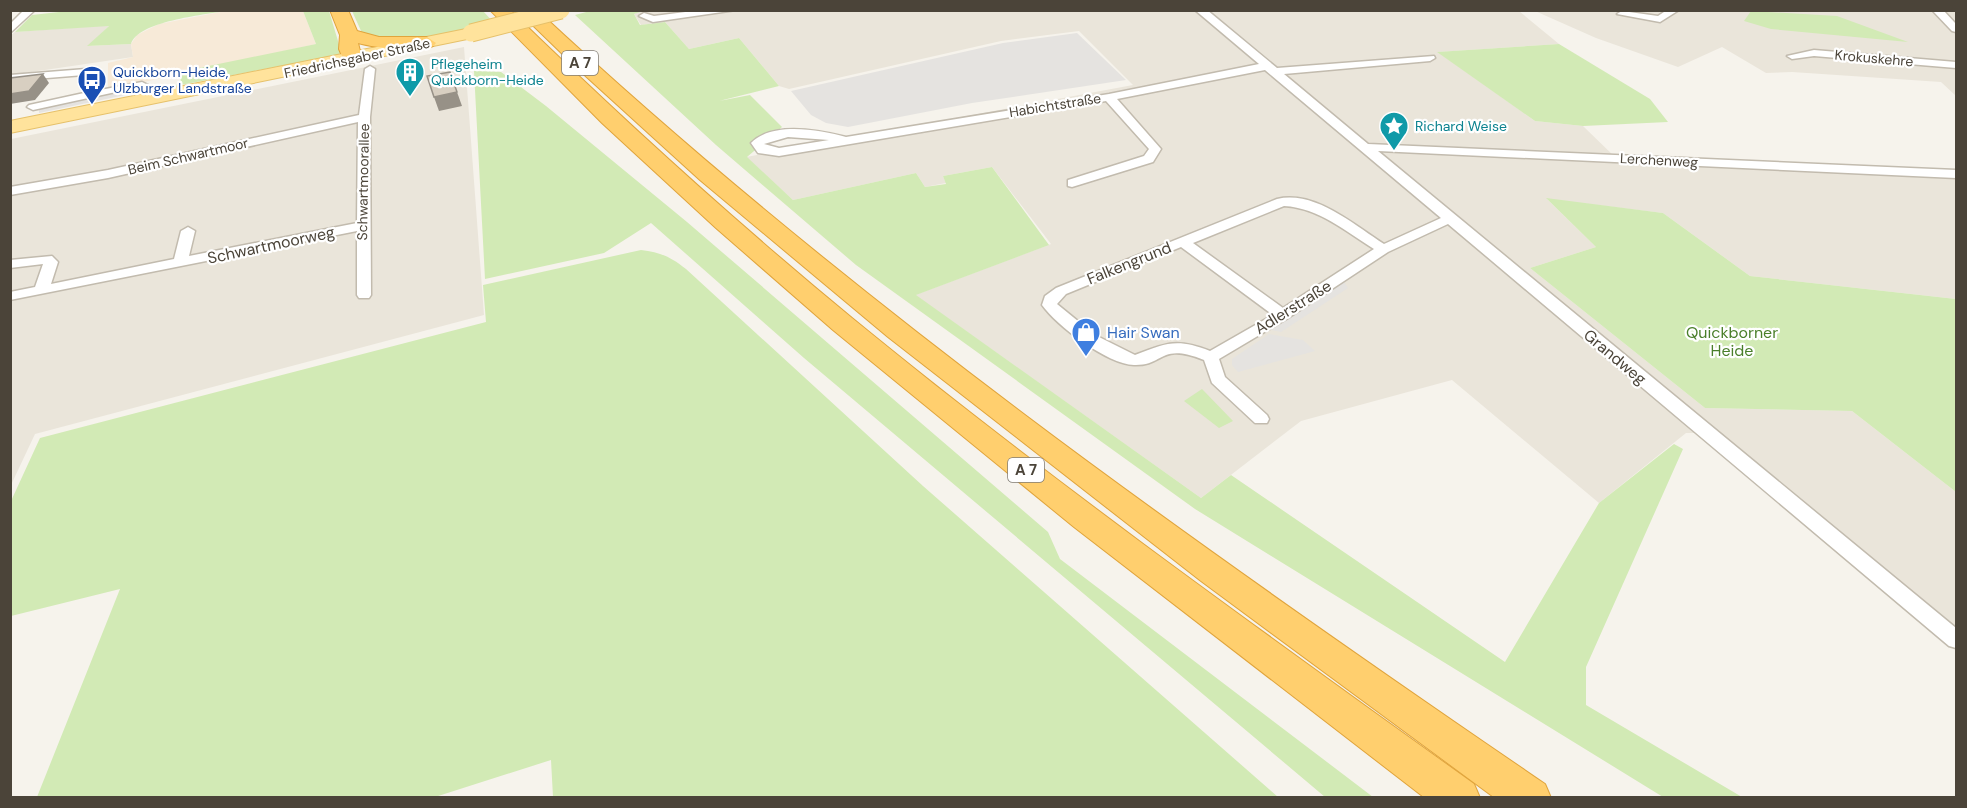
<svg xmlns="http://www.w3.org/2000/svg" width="1967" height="808" viewBox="0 0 1967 808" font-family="'DM Sans',sans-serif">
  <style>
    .residential { fill: #eae5da }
    .commercial { fill: #f7ead8 }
    .green { fill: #d2eab5 }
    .parking { fill: #e5e3e0 }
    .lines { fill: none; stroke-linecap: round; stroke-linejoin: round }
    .minor-casing { stroke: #c2bbae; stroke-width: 3 }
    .primary-casing { stroke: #e6c16a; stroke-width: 2 }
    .motorway-casing { stroke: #e0a43c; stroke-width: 2 }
    .minor { fill: #fff; fill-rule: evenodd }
    .primary { fill: #ffe39c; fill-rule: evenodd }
    .motorway { fill: #ffcf6e; fill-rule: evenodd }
    .primary-bridge-casing { stroke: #e6c16a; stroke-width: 19; stroke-linecap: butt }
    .primary-bridge { stroke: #ffe39c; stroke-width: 17 }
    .shaded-wall { fill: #979187 }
    .building { fill: #d8cfc1; stroke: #979187; stroke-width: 1.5 }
    .labels { text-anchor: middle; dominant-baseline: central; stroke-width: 4.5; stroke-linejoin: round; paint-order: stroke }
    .far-street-label { font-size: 14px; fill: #4b4439; stroke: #fff }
    .far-culture-label { font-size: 14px; fill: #0d838f; stroke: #fff; text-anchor: start }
    .far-transit-label { font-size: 14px; fill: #164399; stroke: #fff; text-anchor: start }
    .shield { fill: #fff; stroke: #817c74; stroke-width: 1.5 }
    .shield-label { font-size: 15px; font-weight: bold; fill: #4b4439 }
    .street-label { font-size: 16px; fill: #4b4439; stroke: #fff }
    .shop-label { font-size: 16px; fill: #366cbe; stroke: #fff; text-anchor: start }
    .park-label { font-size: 16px; fill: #4a7f2a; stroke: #fff }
  </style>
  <rect width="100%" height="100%" fill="#f6f3ec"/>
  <g class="residential">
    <path d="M 643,10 L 1519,11 L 1559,44 L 1438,52 L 1535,121 L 1583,126 L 1617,159 L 1956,177 L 1956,299 L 1750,276 L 1663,213 L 1547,199 L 1596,247 L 1530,268 L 1705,408 L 1852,411 L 1956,492 L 1956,634 L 1716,433 L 1686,433 L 1599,503 L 1452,380 L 1301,421 L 1201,498 L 915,295 L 1051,244 L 992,167 L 943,176 L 946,183 L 925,187 L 916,173 L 793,200 L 746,157 L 1133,85 L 1079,31 L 1001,41 L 789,89 L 779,86 L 739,38 L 689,49 L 665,22 L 641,25 L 634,14 Z"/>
    <path d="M 1535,11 L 1956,11 L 1956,96 L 1941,82 L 1792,72 L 1766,73 L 1722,47 L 1678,67 L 1596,38 Z"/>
    <path d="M 110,25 L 88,46 L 131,44 L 133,57 L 11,75 L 10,36 L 15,32 Z"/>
    <path d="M 464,47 L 484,315 L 35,434 L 11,485 L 11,139 Z"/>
  </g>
  <path class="commercial" d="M 225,11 L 303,11 L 316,44 L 108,90 L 108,63 L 133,57 L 131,44 L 137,35 L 159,24 Z"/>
  <g class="green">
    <path d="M 77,10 L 225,10 L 225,11 C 204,15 138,21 131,44 L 87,46 L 109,26 L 15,32 L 32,15 Z"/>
    <path d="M 303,11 L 329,11 L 341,51 L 339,55 L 170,87 L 181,83 L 180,75 L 195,72 L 194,69 L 316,44 Z"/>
    <path d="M 352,11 L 483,11 L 494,23 L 436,36 L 396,41 L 362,33 Z"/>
    <path d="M 590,11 L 643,11 L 634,14 L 640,25 L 665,22 L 689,49 L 739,38 L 779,86 L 719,101 L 750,95 L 782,127 L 747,157 L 793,200 L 916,173 L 925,187 L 946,184 L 943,176 L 992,167 L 1049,245 L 916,295 L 1201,498 L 1231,475 L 1505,662 L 1599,503 L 1674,444 L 1683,449 L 1586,667 L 1586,705 L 1742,797 L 1663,797 L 1195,509 L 856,265 L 716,145 L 575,15 Z"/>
    <path d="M 1751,11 L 1837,16 L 1908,42 L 1771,29 L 1744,21 Z"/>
    <path d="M 1559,44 L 1650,99 L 1668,122 L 1583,126 L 1535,121 L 1437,52 Z"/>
    <path d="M 474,71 L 501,72 L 546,106 L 687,222 L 1048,532 L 1060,559 L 1373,797 L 1325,797 L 804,358 L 651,223 L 604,253 L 485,279 Z"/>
    <path d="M 1546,198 L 1663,213 L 1750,276 L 1956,299 L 1956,492 L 1852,411 L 1705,408 L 1530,268 L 1596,247 Z"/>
    <path d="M 641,250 C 660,252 671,257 686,269 L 923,486 L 1278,797 L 553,797 L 551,760 L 435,797 L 37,797 L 120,589 L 11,616 L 11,501 L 40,438 L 486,322 L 483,285 Z"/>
    <path d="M 1202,389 L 1233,421 L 1219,428 L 1184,401 Z"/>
  </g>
  <g class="parking">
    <path d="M 1077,33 L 1126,80 L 972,103 L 848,127 L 826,123 L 811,115 L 791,91 L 1003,43 Z"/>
    <path d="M 130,90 L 130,94 L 39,113 L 39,109 Z"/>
    <path d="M 1344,282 L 1348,288 L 1281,332 L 1271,330 Z"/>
    <path d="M 1269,334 L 1303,340 L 1315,351 L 1238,372 L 1232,365 L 1232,359 Z"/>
  </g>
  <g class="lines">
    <g class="minor-casing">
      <g id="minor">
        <path d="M 24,10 L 35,10 L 10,33 L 10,24 Z"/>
        <path d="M 701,10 L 736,10 L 653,22 L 639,16 L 644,13 L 654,16 Z"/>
        <path d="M 1195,10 L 1207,10 L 1277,68 L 1434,56 L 1435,58 L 1430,61 L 1284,74 L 1368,144 L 1956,170 L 1956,178 L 1378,151 L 1956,628 L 1956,648 L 1949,646 L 1448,224 L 1388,252 L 1288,318 L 1219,359 L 1225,377 L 1267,415 L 1269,419 L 1267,423 L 1255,423 L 1212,383 L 1204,360 C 1159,342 1165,366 1134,365 C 1107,364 1057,326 1042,305 L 1045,296 L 1056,288 L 1277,199 C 1315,190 1354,225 1384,244 L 1441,218 L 1265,70 L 1117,99 L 1161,149 L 1153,162 L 1072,187 L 1068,186 L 1068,180 L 1144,156 L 1149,149 L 1106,101 L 779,156 L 758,153 L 751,143 C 773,121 819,130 846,137 L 1109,94 L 1259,64 ZM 788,137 L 829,140 L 779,148 L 764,144 ZM 1284,206 C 1319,208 1345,231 1374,249 L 1283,308 L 1193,243 ZM 1181,247 L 1273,315 L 1210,351 C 1177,338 1166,343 1135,355 L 1095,335 L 1057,304 L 1066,294 Z"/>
        <path d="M 1667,10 L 1679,10 L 1660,22 L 1617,14 L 1622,11 L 1658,16 Z"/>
        <path d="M 1932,10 L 1943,10 L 1956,24 L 1956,32 L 1952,31 Z"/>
        <path d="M 1814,50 L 1956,62 L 1956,68 L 1814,56 L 1792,59 L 1787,56 Z"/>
        <path d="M 370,66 L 375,69 L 370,117 L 371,295 L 369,298 L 359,298 L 357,295 L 357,231 L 10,300 L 10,292 L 35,287 L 43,264 L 10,268 L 10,260 L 52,256 L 58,262 L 51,284 L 174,259 L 181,231 L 188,227 L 195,231 L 189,256 L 357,223 L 358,122 L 108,178 L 10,195 L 10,187 L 108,170 L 359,115 L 365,69 Z"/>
        <path d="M 86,69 L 95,74 L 95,91 L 142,82 L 148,85 L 33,110 L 27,107 L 29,105 L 84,93 L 84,75 L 10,81 L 10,75 Z"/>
      </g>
    </g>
    <g class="primary-casing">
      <path id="primary" d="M 471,28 L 479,33 L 477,37 L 10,133 L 10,121 Z"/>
    </g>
    <g class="motorway-casing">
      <g id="motorway">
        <path d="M 330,10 L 348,10 L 357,31 L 379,37 L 427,37 L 436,43 C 428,56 372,47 358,43 L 362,59 L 352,65 L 345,63 L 339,49 L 340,35 Z"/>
        <path d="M 490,10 L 510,10 C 620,117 733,220 852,318 C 1052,482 1264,633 1474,784 L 1480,798 L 1425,798 L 1074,527 L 833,330 L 716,228 L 602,123 Z"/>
        <path d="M 517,10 L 537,10 C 847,299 1195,545 1545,784 L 1551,798 L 1495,798 L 1201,581 L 888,337 L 700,180 L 579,70 Z"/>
      </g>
    </g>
    <use href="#minor" class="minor"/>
    <use href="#primary" class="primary"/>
    <use href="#motorway" class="motorway"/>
    <g class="primary-bridge-casing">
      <path id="primary-bridge" d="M 471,33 L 561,10"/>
    </g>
    <use href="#primary-bridge" class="primary-bridge"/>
  </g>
  <g class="shaded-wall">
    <path d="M 43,74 L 49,83 L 35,100 L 10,104 L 10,94 Z"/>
    <path d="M 457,92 L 462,106 L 439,111 L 434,97 Z"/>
  </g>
  <g class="building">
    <path d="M 450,72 L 457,92 L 434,97 L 427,76 Z"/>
    <path d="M 43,74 L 29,91 L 10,94 L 10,78 Z"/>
  </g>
  <defs>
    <g id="building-pin" transform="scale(1.5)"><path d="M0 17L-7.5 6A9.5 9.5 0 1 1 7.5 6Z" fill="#0f9aa8" stroke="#fff"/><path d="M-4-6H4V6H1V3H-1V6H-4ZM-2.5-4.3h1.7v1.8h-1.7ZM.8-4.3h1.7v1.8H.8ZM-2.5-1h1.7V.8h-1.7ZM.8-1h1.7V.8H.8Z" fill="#fff"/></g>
    <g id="bus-pin" transform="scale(1.5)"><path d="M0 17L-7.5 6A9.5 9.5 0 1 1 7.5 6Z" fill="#1a4fb4" stroke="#fff"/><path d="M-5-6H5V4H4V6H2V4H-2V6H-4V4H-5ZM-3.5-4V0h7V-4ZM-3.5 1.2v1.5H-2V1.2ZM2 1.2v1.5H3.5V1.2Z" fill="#fff"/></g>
    <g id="sight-pin" transform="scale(1.5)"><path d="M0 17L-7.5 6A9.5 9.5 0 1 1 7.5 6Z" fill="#0f9aa8" stroke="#fff"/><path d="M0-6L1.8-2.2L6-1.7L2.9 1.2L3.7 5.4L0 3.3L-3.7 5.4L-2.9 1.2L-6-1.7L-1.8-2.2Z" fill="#fff"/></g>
    <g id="shop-pin" transform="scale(1.5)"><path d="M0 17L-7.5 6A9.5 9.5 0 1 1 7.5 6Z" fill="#3f7fe0" stroke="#fff"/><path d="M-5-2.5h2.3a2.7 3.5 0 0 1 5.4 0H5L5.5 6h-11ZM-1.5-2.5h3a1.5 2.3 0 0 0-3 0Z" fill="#fff"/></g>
  </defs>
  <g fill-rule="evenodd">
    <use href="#building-pin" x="410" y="72"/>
    <use href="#bus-pin" x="92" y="80"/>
    <use href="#sight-pin" x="1394" y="126"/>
    <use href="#shop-pin" x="1086" y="332"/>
  </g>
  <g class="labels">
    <g class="far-street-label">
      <text transform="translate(357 58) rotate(-12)">Friedrichsgaber Straße</text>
      <text transform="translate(1874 58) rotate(5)">Krokuskehre</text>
      <text transform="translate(1055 105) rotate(-9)">Habichtstraße</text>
      <text transform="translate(188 156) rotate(-13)">Beim Schwartmoor</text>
      <text transform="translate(1659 160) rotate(3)">Lerchenweg</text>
      <text transform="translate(363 182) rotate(-89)">Schwartmoorallee</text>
    </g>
    <g class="far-culture-label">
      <text x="431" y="64">Pflegeheim<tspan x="431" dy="16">Quickborn-Heide</tspan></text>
      <text x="1415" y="126">Richard Weise</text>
    </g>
    <g class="far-transit-label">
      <text x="113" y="72">Quickborn-Heide,<tspan x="113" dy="16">Ulzburger Landstraße</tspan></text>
    </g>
    <g class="shield">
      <rect x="562" y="51" width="36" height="24" rx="4.5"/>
      <rect x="1008" y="458" width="36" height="24" rx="4.5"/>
    </g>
    <g class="shield-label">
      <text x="580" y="63">A 7</text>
      <text x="1026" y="470">A 7</text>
    </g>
    <g class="street-label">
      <text transform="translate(271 245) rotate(-12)">Schwartmoorweg</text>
      <text transform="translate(1129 263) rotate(-22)">Falkengrund</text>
      <text transform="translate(1293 307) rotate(-32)">Adlerstraße</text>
      <text transform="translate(1615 357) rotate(40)">Grandweg</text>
    </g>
    <g class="shop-label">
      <text x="1107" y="332">Hair Swan</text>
    </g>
    <g class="park-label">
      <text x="1732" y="332">Quickborner<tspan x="1732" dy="18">Heide</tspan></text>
    </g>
  </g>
  <rect width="1967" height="808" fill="none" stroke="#4b4439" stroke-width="24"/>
</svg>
